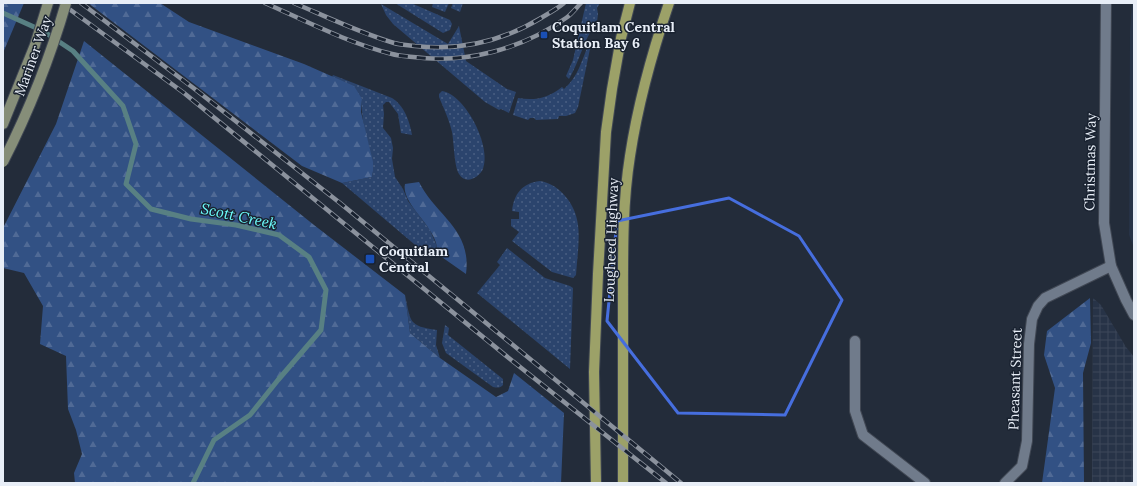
<svg xmlns="http://www.w3.org/2000/svg" width="1137" height="486" viewBox="0 0 1137 486" font-family="Lora,serif">
  <style>
    .built { fill: #273347 }
    .industrial { fill: url(#industrial-grid) }
    .grass { fill: url(#grass-dots) }
    .forest { fill: url(#forest-firs) }
    .lines { fill: none; stroke-linecap: round; stroke-linejoin: round }
    .stream { stroke: #588083; stroke-width: 5 }
    .minor-casing { stroke: #414854; stroke-width: 12 }
    .tertiary-casing { stroke: #414854; stroke-width: 12 }
    .secondary-casing { stroke: #414854; stroke-width: 12 }
    .primary-casing { stroke: #414854; stroke-width: 12 }
    .minor { stroke: #707b8b; stroke-width: 10 }
    .tertiary { stroke: #707b8b; stroke-width: 10 }
    .secondary { stroke: #868e79; stroke-width: 10 }
    .primary { stroke: #9ca168; stroke-width: 10 }
    .rail-casing { stroke: #8b929d; stroke-width: 4.5 }
    .rail { stroke: #192230; stroke-width: 3; stroke-dasharray: 9; stroke-linecap: butt }
    .secondary-bridge-casing { stroke: #414854; stroke-width: 12; stroke-linecap: butt }
    .secondary-bridge { stroke: #868e79; stroke-width: 10 }
    .marked { fill: none; stroke: #466ede; stroke-width: 3; stroke-linejoin: round }
    .transit-dot { fill: #1a4fb4; stroke: #192230; stroke-width: 1.5 }
    .labels { text-anchor: middle; dominant-baseline: central; stroke-width: 3; stroke-linejoin: round; paint-order: stroke }
    .poi-label { font-size: 14px; font-weight: bold; fill: #e8eef7; stroke: #192230; text-anchor: start }
    .street-label { font-size: 14px; fill: #e8eef7; stroke: #192230 }
    .water-label { font-size: 15px; font-style: italic; fill: #6cfbfb; stroke: #192230 }
  </style>
  <defs>
    <pattern id="industrial-grid" width="8" height="8" patternUnits="userSpaceOnUse"><rect width="8" height="8" fill="#273347"/><path d="M0 4h8M4 0v8" fill="none" stroke="#3c4759"/></pattern>
    <pattern id="grass-dots" width="8" height="8" patternUnits="userSpaceOnUse"><rect width="8" height="8" fill="#2b446d"/><path d="M2 2h.1M6 6h.1" fill="none" stroke="#4a5f83" stroke-width="1.8" stroke-linecap="round"/></pattern>
    <pattern id="forest-firs" width="22" height="20" patternUnits="userSpaceOnUse"><rect width="22" height="20" fill="#325184"/><path d="M5 1l3.5 6h-7zM16 11l3.5 6h-7z" fill="#506a96"/></pattern>
  </defs>
  <rect width="100%" height="100%" fill="#232c3a"/>
  <path class="built" d="M 1132,3 L 1134,3 L 1134,248 L 1129,235 L 1130,31 Z"/>
  <path class="industrial" d="M 1093,298 L 1101,305 L 1126,347 L 1134,357 L 1134,483 L 1092,483 Z"/>
  <g class="grass">
    <path d="M 395,3 L 411,3 L 450,20 L 452,24 L 450,30 L 443,33 Z"/>
    <path d="M 433,3 L 449,3 L 445,12 L 432,7 Z"/>
    <path d="M 453,3 L 463,3 L 460,12 L 451,8 Z"/>
    <path d="M 586,3 L 600,3 L 597,8 L 598,14 L 597,22 L 595,21 C 593,30 589,33 586,41 C 580,54 576,67 569,79 L 566,76 L 573,60 Z"/>
    <path d="M 381,4 L 448,44 L 459,26 L 466,61 L 507,89 L 516,92 L 509,113 L 501,109 L 499,110 L 485,102 L 393,24 L 386,15 Z"/>
    <path d="M 589,43 L 591,44 L 578,107 L 575,113 L 566,116 L 559,116 L 558,119 L 536,120 L 534,118 L 530,118 L 528,120 L 513,115 L 518,98 C 535,101 548,98 562,87 L 564,89 C 578,77 582,60 589,43 Z"/>
    <path d="M 333,75 L 392,98 C 404,105 410,122 412,135 L 401,133 L 398,114 L 389,102 L 386,102 L 383,105 L 384,114 L 383,128 L 391,138 L 393,148 L 392,159 L 395,177 L 403,189 L 408,201 L 430,230 L 436,244 L 436,253 L 434,255 L 427,255 L 342,183 L 372,177 C 375,165 370,155 368,143 C 364,128 361,114 362,99 L 332,77 Z"/>
    <path d="M 442,91 C 466,95 492,147 483,169 C 479,178 465,185 459,174 C 454,166 454,142 452,132 C 449,119 444,109 439,97 L 439,94 Z"/>
    <path d="M 540,181 C 560,184 576,205 578,225 C 580,241 577,259 576,275 L 573,278 L 552,272 L 512,241 L 519,232 L 511,226 L 511,219 L 519,219 L 519,212 L 512,211 C 514,194 522,183 540,181 Z"/>
    <path d="M 507,248 L 545,278 L 570,286 L 573,288 L 570,369 L 477,293 L 500,265 L 497,262 Z"/>
    <path d="M 405,295 C 411,322 408,326 437,330 L 436,345 L 440,358 L 410,333 Z"/>
    <path d="M 445,325 L 449,328 L 448,335 L 503,379 L 503,385 C 500,388 498,388 493,387 L 446,353 L 442,343 Z"/>
  </g>
  <g class="forest">
    <path d="M 3,3 L 24,3 L 3,53 Z"/>
    <path d="M 88,3 L 160,3 L 189,22 L 304,64 L 354,86 L 362,99 L 361,112 L 373,162 L 373,171 L 372,177 L 342,183 L 302,166 Z"/>
    <path d="M 84,41 L 314,225 L 405,295 L 410,333 L 440,358 L 496,397 L 508,391 L 514,373 L 564,413 L 561,483 L 75,483 L 74,473 L 82,454 L 76,430 L 68,409 L 66,356 L 40,344 L 43,306 L 24,273 L 3,268 L 3,228 L 56,124 Z"/>
    <path d="M 419,182 C 436,216 472,229 466,274 L 436,253 C 436,250 437,246 436,243 C 431,223 401,202 405,184 Z"/>
    <path d="M 1090,298 L 1091,343 L 1083,373 L 1084,483 L 1042,483 L 1055,388 L 1044,355 L 1047,331 Z"/>
  </g>
  <g class="lines">
    <path class="stream" d="M 3,13 L 43,31 L 73,51 L 123,106 L 136,144 L 126,184 L 151,209 L 191,219 L 236,225 L 279,235 L 309,257 L 326,290 L 321,330 L 278,380 L 250,415 L 214,440 L 193,483"/>
    <g class="minor-casing">
      <g id="minor">
        <path d="M 855,341 L 855,411 L 863,435 L 925,483"/>
        <path d="M 1005,483 L 1022,466 L 1027,441 L 1029,344 L 1032,319 L 1038,306 L 1045,298 L 1111,266"/>
      </g>
    </g>
    <g class="tertiary-casing">
      <path id="tertiary" d="M 1106,3 L 1104,223 L 1111,266 L 1126,300 L 1134,315"/>
    </g>
    <g class="secondary-casing">
      <path id="secondary" d="M 3,124 L 35,45 L 48,3"/>
    </g>
    <g class="primary-casing">
      <g id="primary">
        <path d="M 596,483 L 594,372 L 598,274 L 606,132 L 612,89 L 621,38 L 630,3"/>
        <path d="M 623,483 C 623,425 623,368 623,310 C 623,259 622,206 630,156 C 638,103 652,53 669,3"/>
      </g>
    </g>
    <use href="#minor" class="minor"/>
    <use href="#tertiary" class="tertiary"/>
    <use href="#secondary" class="secondary"/>
    <use href="#primary" class="primary"/>
    <g class="rail-casing">
      <g id="rail">
        <path d="M 61,3 L 184,93 L 510,359 L 666,483"/>
        <path d="M 81,3 L 196,90 L 340,203 L 681,483"/>
        <path d="M 265,3 C 306,21 348,43 392,54 C 399,56 406,56 413,57 C 467,64 522,49 566,18 C 572,14 576,8 581,3"/>
        <path d="M 294,3 C 327,17 360,33 394,43 C 401,45 408,45 415,46 C 460,51 503,41 541,18 C 549,13 557,9 564,3"/>
      </g>
    </g>
    <use href="#rail" class="rail"/>
    <g class="secondary-bridge-casing">
      <path id="secondary-bridge" d="M 3,162 C 29,111 50,58 66,3"/>
    </g>
    <use href="#secondary-bridge" class="secondary-bridge"/>
  </g>
  <path class="marked" d="M 729,198 L 799,236 L 842,300 L 785,415 L 678,413 L 607,321 L 617,221 Z"/>
  <g class="transit-dot">
    <rect x="540" y="31" width="8" height="8" rx="2"/>
    <rect x="365" y="254" width="10" height="10" rx="2"/>
  </g>
  <g class="labels">
    <g class="poi-label">
      <text x="552" y="27">Coquitlam Central<tspan x="552" dy="16">Station Bay 6</tspan></text>
      <text x="379" y="251">Coquitlam<tspan x="379" dy="16">Central</tspan></text>
    </g>
    <g class="street-label">
      <text transform="translate(33 56) rotate(-70)">Mariner Way</text>
      <text transform="translate(1090 162) rotate(-89)">Christmas Way</text>
      <text transform="translate(611 240) rotate(-88)">Lougheed Highway</text>
      <text transform="translate(1015 379) rotate(-88)">Pheasant Street</text>
    </g>
    <g class="water-label">
      <text transform="translate(239 216) rotate(12)">Scott Creek</text>
    </g>
  </g>
  <rect width="1137" height="486" fill="none" stroke="#e8eef7" stroke-width="8"/>
</svg>
